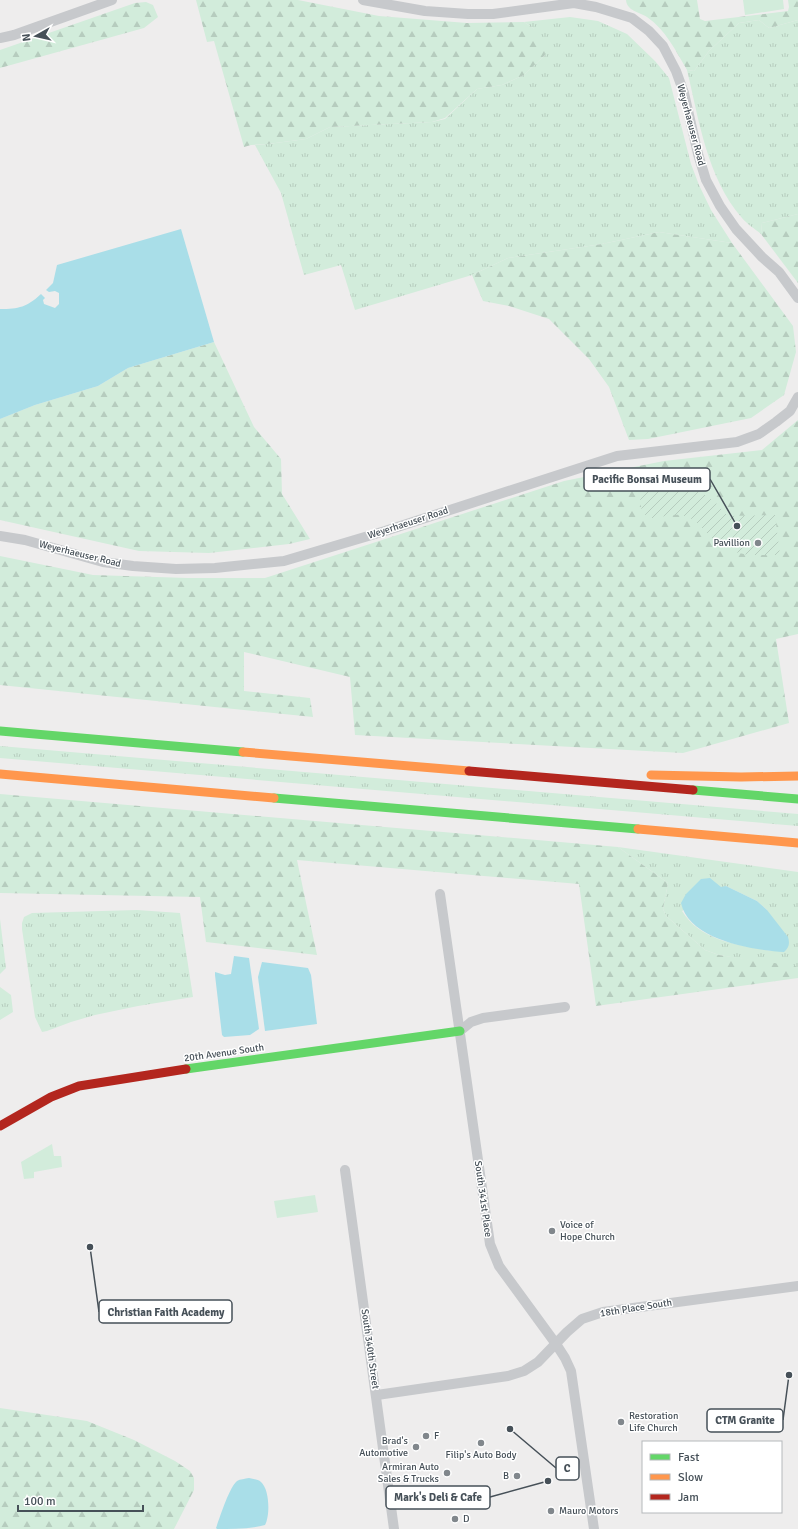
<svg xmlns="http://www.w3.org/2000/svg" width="798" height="1529" viewBox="0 0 798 1529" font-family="Signika,sans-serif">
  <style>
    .grass { fill: url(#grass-tufts); fill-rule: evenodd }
    .forest { fill: url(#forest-firs) }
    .park { fill: #d2ecdb }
    .garden { fill: url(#garden-furrows) }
    .water { fill: #a9dee8 }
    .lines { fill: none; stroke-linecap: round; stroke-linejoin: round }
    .street { stroke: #c7c9cc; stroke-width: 10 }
    .fast { stroke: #63d668; stroke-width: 9 }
    .slow { stroke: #ff974d; stroke-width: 9 }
    .jam { stroke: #b3261e; stroke-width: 9 }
    .poi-dot { fill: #81878c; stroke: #fff; stroke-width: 1.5 }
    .labels { text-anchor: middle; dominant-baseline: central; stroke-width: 3; stroke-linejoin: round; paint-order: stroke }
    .street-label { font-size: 10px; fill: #465058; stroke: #fff }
    .poi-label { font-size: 10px; fill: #465058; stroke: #fff; text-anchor: start }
    .leader { fill: none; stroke: #465058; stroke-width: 1.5 }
    .callout-dot { fill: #465058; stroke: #fff; stroke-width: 1.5 }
    .callout { fill: #fff; stroke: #465058; stroke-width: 1.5 }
    .callout-label { font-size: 11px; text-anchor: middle; font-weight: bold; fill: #465058 }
  </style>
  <defs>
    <pattern id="grass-tufts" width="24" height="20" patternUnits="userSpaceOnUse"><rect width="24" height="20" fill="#d2ecdb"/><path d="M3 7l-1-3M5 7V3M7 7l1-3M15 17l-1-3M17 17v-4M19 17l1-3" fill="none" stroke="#b6ccbe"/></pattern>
    <pattern id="forest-firs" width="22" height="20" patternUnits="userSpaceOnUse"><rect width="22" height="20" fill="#d2ecdb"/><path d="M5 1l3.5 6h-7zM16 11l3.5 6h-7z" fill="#b6ccbe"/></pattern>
    <pattern id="garden-furrows" width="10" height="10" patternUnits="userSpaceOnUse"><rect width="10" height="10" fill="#d2ecdb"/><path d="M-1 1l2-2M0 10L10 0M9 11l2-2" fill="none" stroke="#b6ccbe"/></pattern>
  </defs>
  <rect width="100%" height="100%" fill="#eeeded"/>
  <g class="grass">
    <path d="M 570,17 L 598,21 L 627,34 L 655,61 L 669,78 L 691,164 L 699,185 L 711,210 L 732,243 L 659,232 L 602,244 L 508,258 L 472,275 L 355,310 L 341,265 L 304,275 L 281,193 L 255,145 L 268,144 L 306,139 L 330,127 L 432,122 L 445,119 L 477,89 L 502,85 L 524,75 L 545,55 L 533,28 L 524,22 Z"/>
    <path d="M 759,20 L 769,28 L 798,20 L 798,214 L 762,223 L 761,234 C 755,229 747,224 742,218 C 707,178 699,120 687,70 L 694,71 L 709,51 L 739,23 Z"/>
    <path d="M 0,746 L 798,814 L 798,826 L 0,758 Z"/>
    <path d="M 618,847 L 798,872 L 798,968 L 719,955 L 705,950 L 666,916 L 663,909 L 668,883 ZM 726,886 L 757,901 L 767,910 L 772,951 C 740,945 701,942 682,911 Z"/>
    <path d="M 137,910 L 180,913 L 193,997 L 138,1006 L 95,1015 L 71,1022 L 47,1031 L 42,1032 L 35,1017 L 22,929 L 22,923 L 24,917 L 32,913 Z"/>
    <path d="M 0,919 L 6,968 L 0,974 Z"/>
    <path d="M 0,987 L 11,995 L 13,1012 L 0,1020 Z"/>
  </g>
  <g class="forest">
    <path d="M 196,0 L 298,0 L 379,16 L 467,23 L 524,22 L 533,28 L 544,43 L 545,55 L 524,75 L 502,85 L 477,89 L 445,118 L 432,122 L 330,127 L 306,139 L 268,144 L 251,145 L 244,147 L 214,41 L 207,42 Z"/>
    <path d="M 626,0 L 697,0 L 700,19 L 705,21 L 788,11 L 789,7 L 788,0 L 798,0 L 798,20 L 769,28 L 759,20 L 739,23 L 709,51 L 694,71 L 687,70 C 676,51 665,29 647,17 C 639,12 627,11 626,0 Z"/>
    <path d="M 146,2 L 153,5 L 158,17 L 144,28 L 0,68 L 0,50 L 135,3 Z"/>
    <path d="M 798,214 L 798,283 L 761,234 L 762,223 Z"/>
    <path d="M 659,232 L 732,243 L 793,326 L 796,352 L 784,395 L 751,418 L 648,439 L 629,440 L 609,387 L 589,359 L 549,319 L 509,306 L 483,301 L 472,275 L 508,258 L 602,244 Z"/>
    <path d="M 214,342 L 254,427 L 281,459 L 282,494 L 310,539 L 289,544 L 209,553 L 139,551 L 0,520 L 0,419 L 35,405 L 98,386 L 128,368 Z"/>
    <path d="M 798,420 L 798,634 L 776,639 L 789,723 L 683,753 L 355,735 L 350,677 L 244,652 L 244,691 L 310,698 L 313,717 L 0,685 L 0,556 L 93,575 L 188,578 L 265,578 L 564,481 L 664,461 L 762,450 Z"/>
    <path d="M 0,794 L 618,847 L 668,883 L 663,909 L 666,916 L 705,950 L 719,955 L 795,966 L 798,968 L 798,978 L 596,1006 L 579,884 L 297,860 L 317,955 L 206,942 L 200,897 L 0,893 Z"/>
    <path d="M 0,1408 L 87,1421 L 134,1440 L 175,1461 L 190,1471 L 194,1478 L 194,1490 L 174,1529 L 0,1529 Z"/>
  </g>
  <g class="park">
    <path d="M 743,0 L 783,0 L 784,9 L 745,15 Z"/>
    <path d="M 52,1144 L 54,1156 L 61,1156 L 62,1167 L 34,1172 L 34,1178 L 24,1179 L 21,1162 Z"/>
    <path d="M 315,1195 L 318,1212 L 277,1218 L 274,1201 Z"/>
  </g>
  <path class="garden" d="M 660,487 C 677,487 694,487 710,498 C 716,502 722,510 728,516 L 775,515 L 780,555 L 748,555 L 735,552 L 731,544 C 706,544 704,521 685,516 C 671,512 663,518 649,518 L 642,512 L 640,500 L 645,492 Z"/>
  <g class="water">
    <path d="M 181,229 L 214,342 L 128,368 L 98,386 L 35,405 L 0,419 L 0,309 C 19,309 27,307 41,294 L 45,298 L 43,300 L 44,304 L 55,308 L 59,304 L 59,293 L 55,291 L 49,292 L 46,290 L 53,283 L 57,265 Z"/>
    <path d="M 710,878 L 721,887 L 726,886 L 757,901 L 767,910 L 788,937 C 790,944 789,947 784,952 C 752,950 689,940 681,903 L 686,894 L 701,879 Z"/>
    <path d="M 234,956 L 249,958 L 259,1029 L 250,1035 L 224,1037 L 222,1035 L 215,975 L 215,972 L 225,975 L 231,974 Z"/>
    <path d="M 262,962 L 308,968 L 311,975 L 317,1024 L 265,1031 L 258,977 Z"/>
    <path d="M 249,1478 C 253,1479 258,1479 261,1482 C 270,1490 270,1516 265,1525 C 250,1529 232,1529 217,1529 L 216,1528 C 220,1517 229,1488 237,1481 C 240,1479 245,1479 249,1478 Z"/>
  </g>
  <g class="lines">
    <g class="street">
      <path d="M 363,0 L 425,11 L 468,14 L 493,14 L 574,3 L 596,7 L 632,18 L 649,31 L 663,46 L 676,71 L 684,93 L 698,154 L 706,180 L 720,206 L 736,229 L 762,257 L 779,272 L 798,298"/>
      <path d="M 0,38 L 14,35 L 112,0"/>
      <path d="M 0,536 L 25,540 L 103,562 L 133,566 L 176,569 L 215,568 L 284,561 L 385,531 L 617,456 L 737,442 L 759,434 L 776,422 L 790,411 L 798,397"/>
      <path d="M 440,894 L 490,1244 L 499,1266 L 556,1344 L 565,1358 L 571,1371 L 594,1529"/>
      <path d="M 460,1031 L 471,1022 L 483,1018 L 565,1007"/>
      <path d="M 345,1170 L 394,1529"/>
      <path d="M 377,1395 L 508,1376 L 524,1371 L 538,1362 L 567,1332 L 582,1319 L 603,1312 L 798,1286"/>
    </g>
    <g class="fast">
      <path d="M 0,731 L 243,752"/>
      <path d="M 693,790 L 798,799"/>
      <path d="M 274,798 L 638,829"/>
      <path d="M 186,1069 L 460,1031"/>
    </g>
    <g class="slow">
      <path d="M 243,752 L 469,771"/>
      <path d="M 0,774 L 274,798"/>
      <path d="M 651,775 L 741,777 L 798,776"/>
      <path d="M 638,829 L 798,843"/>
    </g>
    <g class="jam">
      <path d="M 469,771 L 693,790"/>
      <path d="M 0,1126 L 51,1097 L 79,1086 L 186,1069"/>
    </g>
  </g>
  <g class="poi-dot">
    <circle cx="758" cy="543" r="4"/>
    <circle cx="552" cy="1231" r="4"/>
    <circle cx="621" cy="1422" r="4"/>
    <circle cx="426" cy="1436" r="4"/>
    <circle cx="481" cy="1443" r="4"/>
    <circle cx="416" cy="1447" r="4"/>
    <circle cx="447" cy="1473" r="4"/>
    <circle cx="517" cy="1476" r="4"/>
    <circle cx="551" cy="1511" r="4"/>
    <circle cx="455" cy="1519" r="4"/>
  </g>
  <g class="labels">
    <g class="street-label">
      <text transform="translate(691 125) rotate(75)">Weyerhaeuser Road</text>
      <text transform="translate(408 523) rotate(-18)">Weyerhaeuser Road</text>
      <text transform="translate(80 554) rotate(14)">Weyerhaeuser Road</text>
      <text transform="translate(224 1053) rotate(-8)">20th Avenue South</text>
      <text transform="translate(483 1199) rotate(82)">South 341st Place</text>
      <text transform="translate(636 1308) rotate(-9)">18th Place South</text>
      <text transform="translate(370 1349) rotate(82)">South 340th Street</text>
    </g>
    <g class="poi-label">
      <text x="750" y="543" text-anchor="end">Pavillion</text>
      <text x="560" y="1225">Voice of<tspan x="560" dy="12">Hope Church</tspan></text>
      <text x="629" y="1416">Restoration<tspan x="629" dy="12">Life Church</tspan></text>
      <text x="434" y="1436">F</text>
      <text x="408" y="1441" text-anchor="end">Brad's<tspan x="408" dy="12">Automotive</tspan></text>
      <text x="481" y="1455" text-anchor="middle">Filip's Auto Body</text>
      <text x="439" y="1467" text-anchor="end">Armiran Auto<tspan x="439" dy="12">Sales &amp; Trucks</tspan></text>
      <text x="509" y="1476" text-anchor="end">B</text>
      <text x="559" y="1511">Mauro Motors</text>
      <text x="463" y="1519">D</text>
    </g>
  </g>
  <path class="leader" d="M737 526L710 479M90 1247L99 1312M789 1375L783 1420M510 1429L556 1468M548 1481L490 1497"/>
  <g class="callout-dot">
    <circle cx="737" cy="526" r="4"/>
    <circle cx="90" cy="1247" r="4"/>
    <circle cx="789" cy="1375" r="4"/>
    <circle cx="510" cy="1429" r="4"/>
    <circle cx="548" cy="1481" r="4"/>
  </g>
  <g class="callout">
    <rect x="584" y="468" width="126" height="23" rx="4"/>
    <rect x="99" y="1300" width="133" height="23" rx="4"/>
    <rect x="707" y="1409" width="76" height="23" rx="4"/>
    <rect x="556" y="1457" width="23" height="23" rx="4"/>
    <rect x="386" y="1486" width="104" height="23" rx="4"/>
  </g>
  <g class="callout-label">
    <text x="647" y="483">Pacific Bonsai Museum</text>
    <text x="166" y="1316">Christian Faith Academy</text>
    <text x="745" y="1424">CTM Granite</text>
    <text x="567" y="1472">C</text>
    <text x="438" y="1501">Mark's Deli &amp; Cafe</text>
  </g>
  <rect x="642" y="1441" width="140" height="72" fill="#ffffff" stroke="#b5b9bc"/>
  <rect x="650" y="1454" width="20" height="6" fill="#63d668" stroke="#b5b9bc"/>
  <text x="678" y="1461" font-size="12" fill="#465058">Fast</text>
  <rect x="650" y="1474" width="20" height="6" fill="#ff974d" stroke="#b5b9bc"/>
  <text x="678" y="1481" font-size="12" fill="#465058">Slow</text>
  <rect x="650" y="1494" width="20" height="6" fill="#b3261e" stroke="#b5b9bc"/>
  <text x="678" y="1501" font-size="12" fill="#465058">Jam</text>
  <g transform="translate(36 36) rotate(262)" stroke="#ffffff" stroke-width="3" paint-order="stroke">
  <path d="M0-3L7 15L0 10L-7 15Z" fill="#465058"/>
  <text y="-6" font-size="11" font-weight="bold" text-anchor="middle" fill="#465058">N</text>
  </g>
  <path d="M18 1505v6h125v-6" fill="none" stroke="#465058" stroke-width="2"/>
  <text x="24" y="1505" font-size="12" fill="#465058" stroke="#ffffff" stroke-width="3" paint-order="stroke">100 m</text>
</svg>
